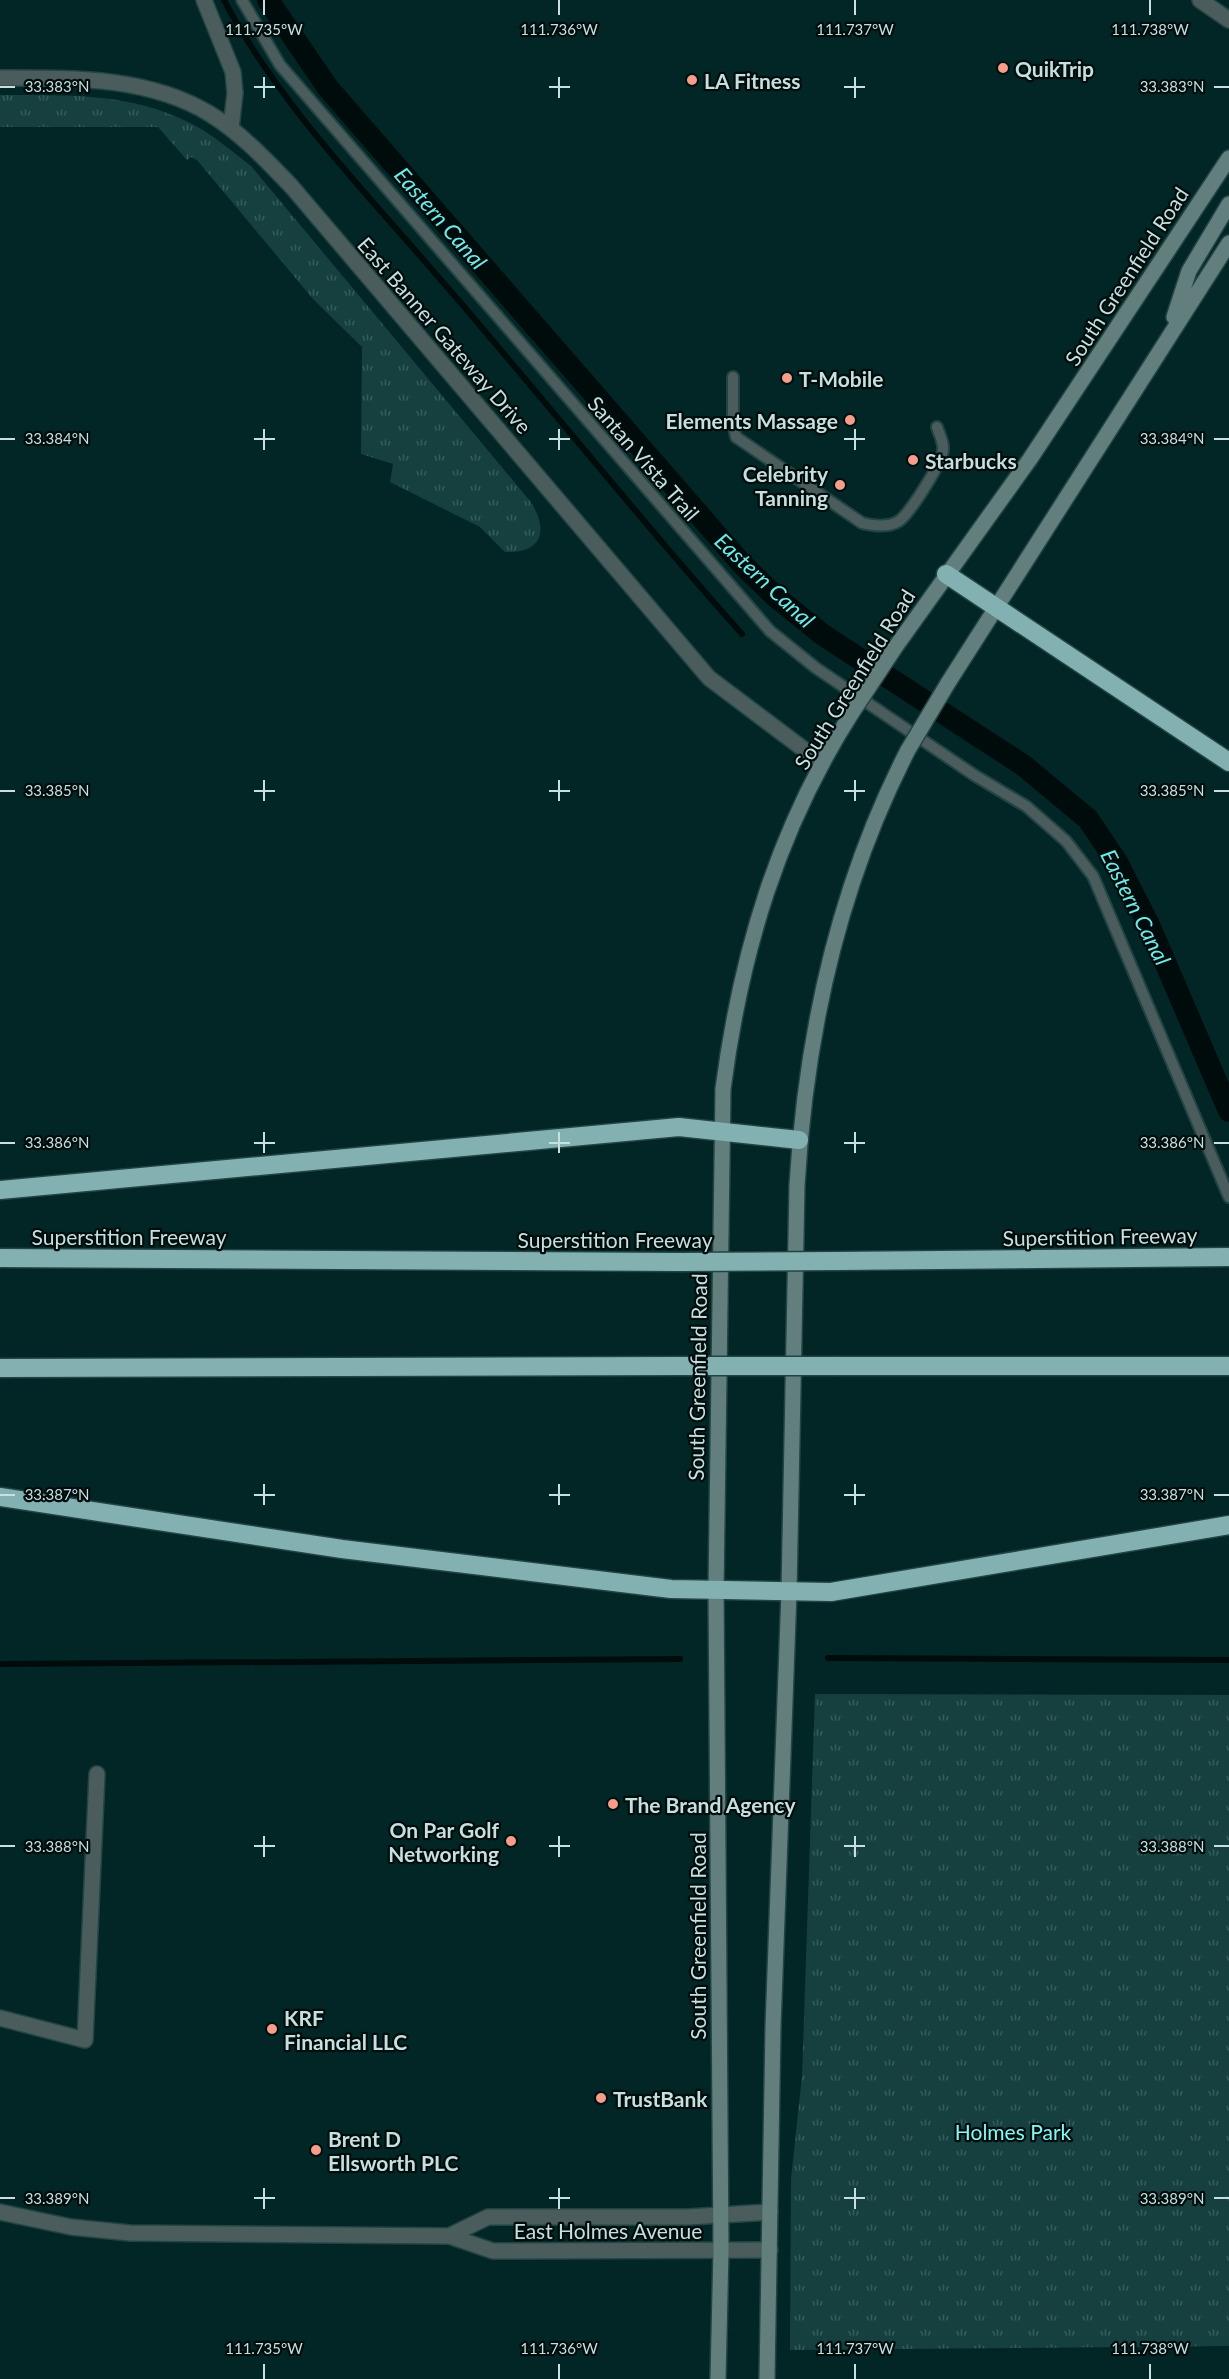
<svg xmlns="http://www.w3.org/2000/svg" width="1229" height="2379" viewBox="0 0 1229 2379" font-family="Lato,sans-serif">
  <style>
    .park { fill: url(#park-tufts) }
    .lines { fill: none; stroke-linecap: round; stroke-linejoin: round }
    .stream { stroke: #000b0b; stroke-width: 6 }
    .canal { stroke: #000b0b; stroke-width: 22 }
    .lane-casing { stroke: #244; stroke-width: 14 }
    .street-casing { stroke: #244; stroke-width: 18 }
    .secondary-casing { stroke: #244; stroke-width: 18 }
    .highway-casing { stroke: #244; stroke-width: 21 }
    .lane { stroke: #4a5d5c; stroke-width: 10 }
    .street { stroke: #4a5d5c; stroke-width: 15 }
    .secondary { stroke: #627f7e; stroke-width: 15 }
    .highway { stroke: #83b1b1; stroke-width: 18 }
    .secondary-bridge-casing { stroke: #244; stroke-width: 18; stroke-linecap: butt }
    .highway-bridge-casing { stroke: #244; stroke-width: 21; stroke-linecap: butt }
    .secondary-bridge { stroke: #627f7e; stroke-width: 15 }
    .highway-bridge { stroke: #83b1b1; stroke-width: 18 }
    .ticks { fill: none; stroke: #c8dfdf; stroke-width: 2 }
    .poi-dot { fill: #f49d8b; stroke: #000d0d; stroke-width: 2 }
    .labels { text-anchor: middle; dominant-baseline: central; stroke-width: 4.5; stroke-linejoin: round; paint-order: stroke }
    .poi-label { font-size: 21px; font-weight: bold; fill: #c8dfdf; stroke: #000d0d; text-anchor: start }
    .street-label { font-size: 21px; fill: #c8dfdf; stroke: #000d0d }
    .park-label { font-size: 21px; fill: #81f8f7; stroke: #000d0d }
    .water-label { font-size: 22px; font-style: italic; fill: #72e9e8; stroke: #000d0d }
    .ticks-label { font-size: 15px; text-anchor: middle; fill: #c8dfdf; stroke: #000d0d; stroke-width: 4.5; stroke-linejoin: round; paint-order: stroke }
  </style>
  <defs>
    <pattern id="park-tufts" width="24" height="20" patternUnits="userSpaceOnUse" patternTransform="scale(1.5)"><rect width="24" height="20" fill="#164040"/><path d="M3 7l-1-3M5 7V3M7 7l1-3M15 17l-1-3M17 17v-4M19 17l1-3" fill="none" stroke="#365b5b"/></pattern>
  </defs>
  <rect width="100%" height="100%" fill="#022626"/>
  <g class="park">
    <path d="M 0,95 C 68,95 132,92 194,125 C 214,136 233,152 251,166 L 530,501 C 549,529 543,554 505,552 L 480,527 L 390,482 L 393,464 L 361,454 L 362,347 L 313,299 L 197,160 L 191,157 L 187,160 L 158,127 L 0,127 Z"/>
    <path d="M 815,1694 L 1229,1695 L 1229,2346 L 790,2350 L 791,2179 L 802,2076 Z"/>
  </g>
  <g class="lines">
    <g class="stream">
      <path d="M 224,0 C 278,102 359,185 434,272 C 538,391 636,516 742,634"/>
      <path d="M 828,1658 L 1229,1660"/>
      <path d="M 0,1664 L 680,1659"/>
    </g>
    <path class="canal" d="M 268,0 L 328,88 L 742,564 L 776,597 L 823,635 L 1023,765 L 1088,819 L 1117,862 L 1150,927 L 1229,1111"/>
    <g class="lane-casing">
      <g id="lane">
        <path d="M 242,0 L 280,65 L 770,631 L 816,668 L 974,775 L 1026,806 L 1066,841 L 1093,876 L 1229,1197"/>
        <path d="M 733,377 L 733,423 L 736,437 L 862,523 C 874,526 888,528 899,521 C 910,513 942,463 943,450 C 944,442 939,434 937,427"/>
      </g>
    </g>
    <g class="street-casing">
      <g id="street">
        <path d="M 204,0 L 233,72 L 235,93 L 231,128"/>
        <path d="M 1200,0 L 1229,20"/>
        <path d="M 0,78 C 70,78 148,76 210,114 C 241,133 267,161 292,187 L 709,678 L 822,763"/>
        <path d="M 0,2018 L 85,2040 L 97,1774"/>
        <path d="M 0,2212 L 71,2227 L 130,2233 L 449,2236 L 493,2251 L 770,2250"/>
        <path d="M 449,2236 L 488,2217 L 688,2217 L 770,2212"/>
      </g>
    </g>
    <g class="secondary-casing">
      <g id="secondary">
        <path d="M 1174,317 L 1189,271 L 1229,204"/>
        <path d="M 894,649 L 1030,459 L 1229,158"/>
        <path d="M 948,683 L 1229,243"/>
        <path d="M 718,2379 L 721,2250 L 716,1590 L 723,1089 C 741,952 778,828 853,711"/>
        <path d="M 767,2379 L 773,2027 L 789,1592 L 797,1185 C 806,1032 838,886 908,750"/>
      </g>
    </g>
    <g class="highway-casing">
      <g id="highway">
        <path d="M 946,574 L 1229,762"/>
        <path d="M 0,1190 L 679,1127 L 799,1140"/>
        <path d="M 0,1258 L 680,1262"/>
        <path d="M 836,1261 L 1229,1257"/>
        <path d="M 835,1366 L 1229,1366"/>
        <path d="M 0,1368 L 678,1366"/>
        <path d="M 0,1497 L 342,1549 L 671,1589 L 831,1592 L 1229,1525"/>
      </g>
    </g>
    <use href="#lane" class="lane"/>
    <use href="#street" class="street"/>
    <use href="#secondary" class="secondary"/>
    <use href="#highway" class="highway"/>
    <g class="secondary-bridge-casing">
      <g id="secondary-bridge">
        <path d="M 853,711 L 894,649"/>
        <path d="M 908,750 L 948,683"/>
      </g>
    </g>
    <g class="highway-bridge-casing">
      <g id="highway-bridge">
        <path d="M 680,1262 L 836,1261"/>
        <path d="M 678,1366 L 835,1366"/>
      </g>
    </g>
    <use href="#secondary-bridge" class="secondary-bridge"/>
    <use href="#highway-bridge" class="highway-bridge"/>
  </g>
  <path class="ticks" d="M 264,0 L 264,15M 559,0 L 559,15M 855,0 L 855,15M 1150,0 L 1150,15M 264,77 L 264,98M 559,77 L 559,98M 855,77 L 855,98M 0,87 L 15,87M 254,87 L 275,87M 549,87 L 570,87M 844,87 L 865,87M 1214,87 L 1229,87M 264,429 L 264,450M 559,429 L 559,450M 855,429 L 855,450M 0,439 L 15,439M 254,439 L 275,439M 549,439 L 570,439M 844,439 L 865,439M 1214,439 L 1229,439M 264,780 L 264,801M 559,780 L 559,801M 855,780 L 855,801M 0,791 L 15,791M 254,791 L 275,791M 549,791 L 570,791M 844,791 L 865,791M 1214,791 L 1229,791M 264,1132 L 264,1153M 559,1132 L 559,1153M 855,1132 L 855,1153M 0,1143 L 15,1143M 254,1143 L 275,1143M 549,1143 L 570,1143M 844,1143 L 865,1143M 1214,1143 L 1229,1143M 264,1484 L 264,1505M 559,1484 L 559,1505M 855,1484 L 855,1505M 0,1495 L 15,1495M 254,1495 L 275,1495M 549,1495 L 570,1495M 844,1495 L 865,1495M 1214,1495 L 1229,1495M 264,1836 L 264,1857M 559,1836 L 559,1857M 855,1836 L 855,1857M 0,1846 L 15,1846M 254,1846 L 275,1846M 549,1846 L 570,1846M 844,1846 L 865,1846M 1214,1846 L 1229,1846M 264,2188 L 264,2209M 559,2188 L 559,2209M 855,2188 L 855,2209M 0,2198 L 15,2198M 254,2198 L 275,2198M 549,2198 L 570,2198M 844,2198 L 865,2198M 1214,2198 L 1229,2198M 264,2364 L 264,2379M 559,2364 L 559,2379M 855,2364 L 855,2379M 1150,2364 L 1150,2379"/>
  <g class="poi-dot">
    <circle cx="1003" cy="68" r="6"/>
    <circle cx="692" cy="80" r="6"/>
    <circle cx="787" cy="378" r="6"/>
    <circle cx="850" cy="420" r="6"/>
    <circle cx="913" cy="460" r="6"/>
    <circle cx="840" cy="485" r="6"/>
    <circle cx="613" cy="1804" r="6"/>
    <circle cx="511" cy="1841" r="6"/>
    <circle cx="272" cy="2029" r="6"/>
    <circle cx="601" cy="2098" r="6"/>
    <circle cx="316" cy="2150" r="6"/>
  </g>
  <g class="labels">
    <g class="poi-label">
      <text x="1015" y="68">QuikTrip</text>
      <text x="704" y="80">LA Fitness</text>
      <text x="799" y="378">T-Mobile</text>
      <text x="838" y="420" text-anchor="end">Elements Massage</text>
      <text x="925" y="460">Starbucks</text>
      <text x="828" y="473" text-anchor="end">Celebrity<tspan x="828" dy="24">Tanning</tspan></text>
      <text x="625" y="1804">The Brand Agency</text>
      <text x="499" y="1829" text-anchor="end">On Par Golf<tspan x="499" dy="24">Networking</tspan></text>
      <text x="284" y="2017">KRF<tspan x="284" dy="24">Financial LLC</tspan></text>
      <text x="613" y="2098">TrustBank</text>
      <text x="328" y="2138">Brent D<tspan x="328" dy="24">Ellsworth PLC</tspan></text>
    </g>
    <g class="street-label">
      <text transform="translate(1126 276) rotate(-57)">South Greenfield Road</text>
      <text transform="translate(445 335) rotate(49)">East Banner Gateway Drive</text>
      <text transform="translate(644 458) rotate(49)">Santan Vista Trail</text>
      <text transform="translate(854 679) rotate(-58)">South Greenfield Road</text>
      <text x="129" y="1236">Superstition Freeway</text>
      <text transform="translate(1100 1236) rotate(-1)">Superstition Freeway</text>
      <text x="615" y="1239">Superstition Freeway</text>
      <text transform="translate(697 1377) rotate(-89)">South Greenfield Road</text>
      <text transform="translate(697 1936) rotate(-90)">South Greenfield Road</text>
      <text x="608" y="2230">East Holmes Avenue</text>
    </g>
    <g class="park-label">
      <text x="1013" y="2131">Holmes Park</text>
    </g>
    <g class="water-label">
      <text transform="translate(441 218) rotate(49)">Eastern Canal</text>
      <text transform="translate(765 580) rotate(43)">Eastern Canal</text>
      <text transform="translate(1136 907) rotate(63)">Eastern Canal</text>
    </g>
  </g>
  <g class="ticks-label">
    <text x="264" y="35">111.735°W</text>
    <text x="559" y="35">111.736°W</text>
    <text x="855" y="35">111.737°W</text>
    <text x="1150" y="35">111.738°W</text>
    <text x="1172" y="92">33.383°N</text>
    <text x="57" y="92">33.383°N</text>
    <text x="1172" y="444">33.384°N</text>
    <text x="57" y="444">33.384°N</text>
    <text x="57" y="796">33.385°N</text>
    <text x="1172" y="796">33.385°N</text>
    <text x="1172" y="1148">33.386°N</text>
    <text x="57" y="1148">33.386°N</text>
    <text x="57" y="1500">33.387°N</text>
    <text x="1172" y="1500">33.387°N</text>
    <text x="1172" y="1852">33.388°N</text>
    <text x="57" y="1852">33.388°N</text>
    <text x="57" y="2204">33.389°N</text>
    <text x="1172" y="2204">33.389°N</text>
    <text x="264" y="2354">111.735°W</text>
    <text x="559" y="2354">111.736°W</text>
    <text x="855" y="2354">111.737°W</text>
    <text x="1150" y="2354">111.738°W</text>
  </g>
</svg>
